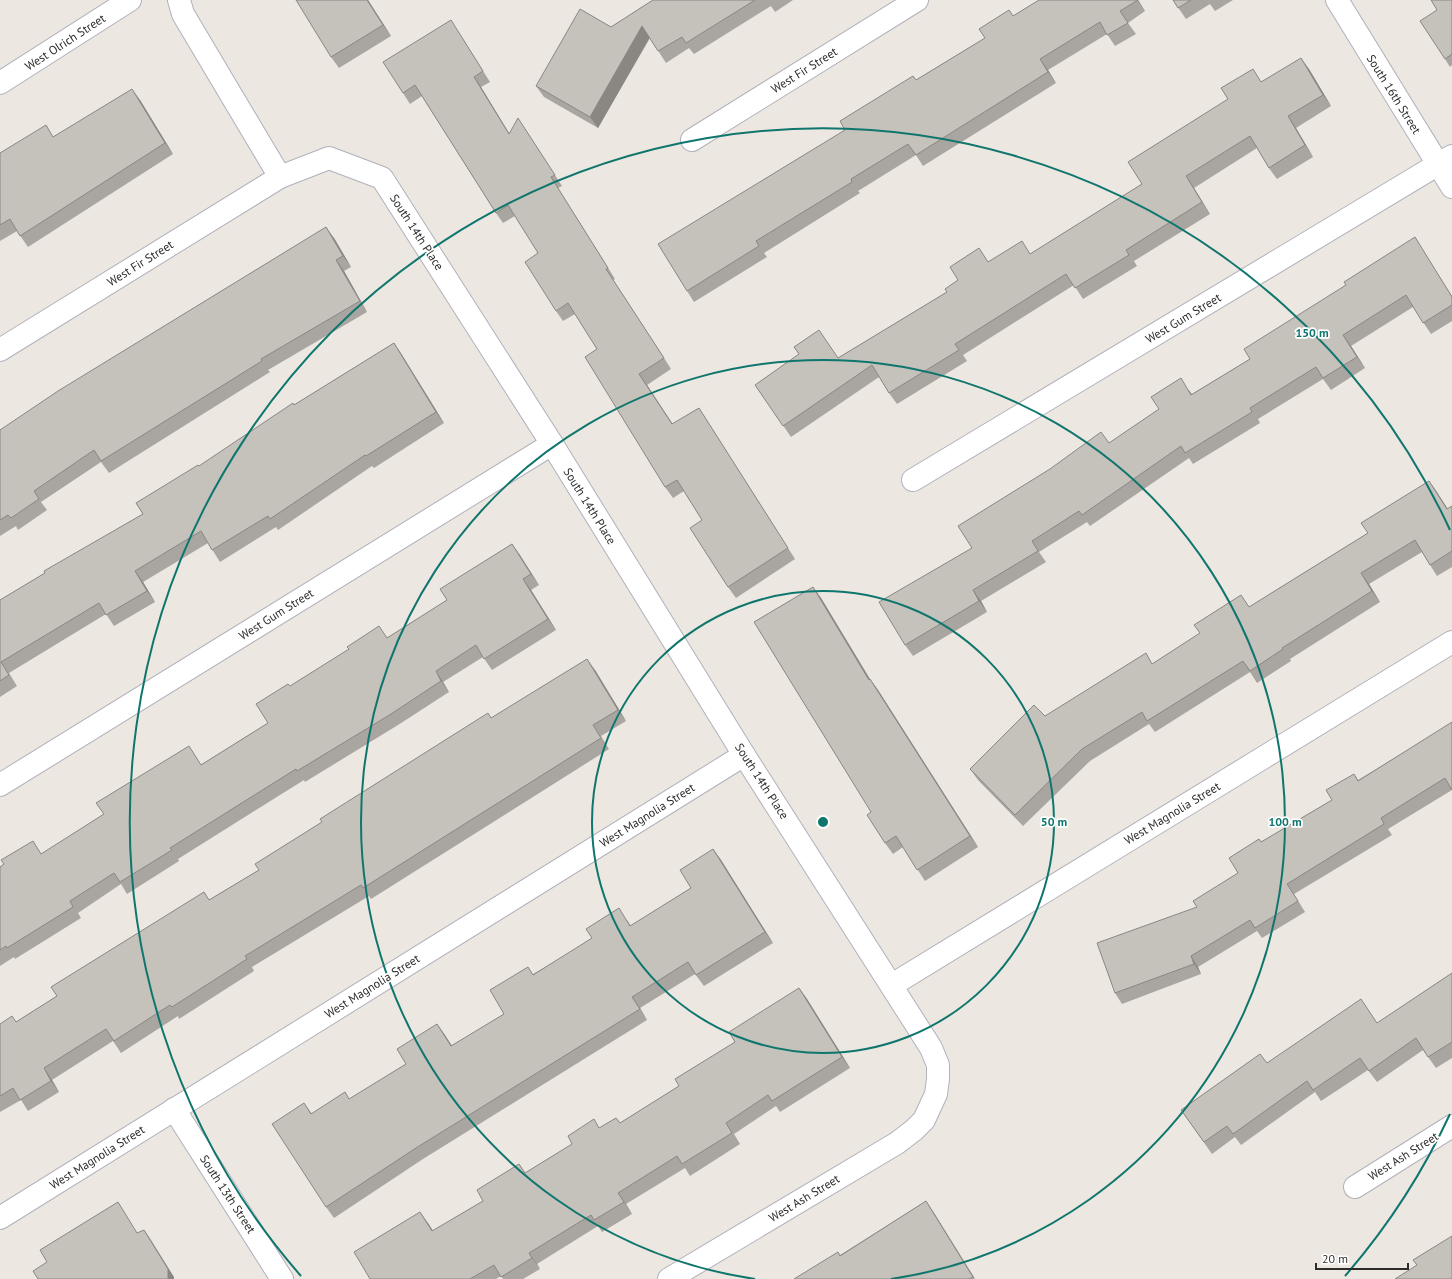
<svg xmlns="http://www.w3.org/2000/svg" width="1452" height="1279" viewBox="0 0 1452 1279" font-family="'PT Sans',sans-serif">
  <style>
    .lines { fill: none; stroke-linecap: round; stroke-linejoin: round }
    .street-casing { stroke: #b0b1bb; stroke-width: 24 }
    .secondary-casing { stroke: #b0b1bb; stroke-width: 24 }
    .street { stroke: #fff; stroke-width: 22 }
    .secondary { stroke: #fff; stroke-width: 22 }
    .wall { fill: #a9a6a1 }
    .shaded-wall { fill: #8a8783 }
    .building { fill: #c5c1bb; stroke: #8a8783 }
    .ring { fill: none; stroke: #0f766e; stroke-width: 2 }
    .labels { text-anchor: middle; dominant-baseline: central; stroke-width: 3.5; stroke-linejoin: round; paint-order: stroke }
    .street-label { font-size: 12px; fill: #2c2c2c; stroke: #fff }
    .centre { fill: #0f766e; stroke: #fff; stroke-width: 2 }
    .ring-label { font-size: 12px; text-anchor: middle; font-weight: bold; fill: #0f766e; stroke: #fff; stroke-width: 3.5; stroke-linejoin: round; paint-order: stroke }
  </style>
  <rect width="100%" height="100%" fill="#ece7e0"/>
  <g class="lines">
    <g class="street-casing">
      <g id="street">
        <path d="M 179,0 L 183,14 L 280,177 L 329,158 L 382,178 L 552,444 L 744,755 L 931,1048 L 938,1065 L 938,1079 L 936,1094 L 924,1120 L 914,1130 L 897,1143 L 669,1279"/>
        <path d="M 1337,0 L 1452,187"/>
        <path d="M 692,140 L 917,0"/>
        <path d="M 0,350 L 280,177"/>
        <path d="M 913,480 L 1452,156"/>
        <path d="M 0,785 L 552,444"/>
        <path d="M 892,985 L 1452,642"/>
        <path d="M 174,1109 L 282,1279"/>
        <path d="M 1355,1187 L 1452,1126"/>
        <path d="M 0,1218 L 744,755"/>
      </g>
    </g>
    <g class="secondary-casing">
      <path id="secondary" d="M 0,83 L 130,0"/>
    </g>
    <use href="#street" class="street"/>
    <use href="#secondary" class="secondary"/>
  </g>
  <g class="wall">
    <path d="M 368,0 L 391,36 L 339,68 L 331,57 Z"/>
    <path d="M 653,0 L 793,0 L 775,12 L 771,6 L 694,54 L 689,48 L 666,63 L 650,38 L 598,128 L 544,97 L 536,86 L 611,27 Z"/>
    <path d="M 1039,0 L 1138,0 L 1145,11 L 1128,23 L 1136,34 L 1115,46 L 1107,34 L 1048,70 L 1056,83 L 923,166 L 916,155 L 858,191 L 860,193 L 764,253 L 767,257 L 694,302 L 687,291 L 845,130 L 916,80 L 985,38 L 1009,10 L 1013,16 Z"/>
    <path d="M 1173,0 L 1233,0 L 1215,11 L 1210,4 L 1186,19 Z"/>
    <path d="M 1452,0 L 1452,65 L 1450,67 L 1445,59 Z"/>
    <path d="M 458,31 L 490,82 L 481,87 L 509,133 L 525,129 L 562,186 L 558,188 L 615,279 L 613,280 L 671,369 L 647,385 L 672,424 L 699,408 L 706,419 L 795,559 L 736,598 L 728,587 L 702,520 L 684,491 L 673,498 L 665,487 L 597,349 L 575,314 L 563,321 L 556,311 L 538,253 L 515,216 L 503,223 L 496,213 L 422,96 L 410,104 L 403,93 Z"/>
    <path d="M 1309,69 L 1331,106 L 1296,128 L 1313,157 L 1277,179 L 1269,168 L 1257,148 L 1194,188 L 1210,214 L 1134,261 L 1137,266 L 1083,299 L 1074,285 L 963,355 L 967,361 L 897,404 L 889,393 L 879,377 L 791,437 L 755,385 L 838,358 L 947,292 L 958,280 L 989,262 L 1031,254 L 1142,184 L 1262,81 Z"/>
    <path d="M 140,100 L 173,154 L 28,247 L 17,231 L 0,241 L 0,153 L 54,137 Z"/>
    <path d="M 1415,237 L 1422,249 L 1452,296 L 1452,321 L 1431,334 L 1413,307 L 1351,346 L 1365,368 L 1331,390 L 1323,379 L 1258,419 L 1260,423 L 1193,464 L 1189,458 L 1090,526 L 1087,522 L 1039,552 L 1046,562 L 981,601 L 987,612 L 913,656 L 905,645 L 972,548 L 1109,443 L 1189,390 L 1192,394 L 1250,359 L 1346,285 Z"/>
    <path d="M 334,238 L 351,267 L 344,271 L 367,312 L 268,370 L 270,372 L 109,473 L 101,462 L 41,502 L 47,510 L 18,530 L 16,526 L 0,536 L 0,430 Z"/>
    <path d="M 394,343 L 402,355 L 444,423 L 374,468 L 372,466 L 278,530 L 276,527 L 220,562 L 208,543 L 143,582 L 155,602 L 114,626 L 106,614 L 9,673 L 17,686 L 0,697 L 0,600 L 143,514 L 294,405 Z"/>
    <path d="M 1429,481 L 1448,509 L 1452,506 L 1452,567 L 1437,576 L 1422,552 L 1369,584 L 1380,602 L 1290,659 L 1291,661 L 1257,683 L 1250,672 L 1155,732 L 1149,724 L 1090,761 L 1023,826 L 978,780 L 970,769 L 1045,716 L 1153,664 L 1249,607 L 1368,533 Z"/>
    <path d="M 512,544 L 539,585 L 531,590 L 556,630 L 492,670 L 483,657 L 443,682 L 449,692 L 398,725 L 305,782 L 304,780 L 178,859 L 179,861 L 127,894 L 121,884 L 78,913 L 81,918 L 15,959 L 14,957 L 0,966 L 0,867 L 4,864 L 42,854 L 202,764 L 268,723 L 290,686 L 388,638 L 447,600 Z"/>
    <path d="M 813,587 L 821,598 L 870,679 L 878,690 L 978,847 L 925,881 L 903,847 L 893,854 L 885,843 L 871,812 Z"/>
    <path d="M 595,670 L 626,721 L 601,736 L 609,749 L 371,899 L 369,896 L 252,967 L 254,971 L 179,1019 L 178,1016 L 121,1053 L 113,1041 L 52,1080 L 59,1092 L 28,1111 L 21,1100 L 0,1112 L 0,1024 L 16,1022 L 57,996 L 204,892 L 209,900 L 259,870 L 492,718 Z"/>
    <path d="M 1452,723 L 1452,790 L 1388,829 L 1392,835 L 1294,894 L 1305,912 L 1262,938 L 1257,931 L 1198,967 L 1201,974 L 1122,1004 L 1115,993 L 1197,907 L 1238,873 L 1261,842 L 1332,800 L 1354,774 L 1358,780 Z"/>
    <path d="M 713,849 L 721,860 L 773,943 L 704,986 L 695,974 L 640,1008 L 647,1020 L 423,1159 L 334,1218 L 326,1207 L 304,1103 L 312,1114 L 350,1099 L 406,1064 L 437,1024 L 452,1046 L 504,1014 L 533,974 L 627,920 L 631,926 L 691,888 Z"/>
    <path d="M 1452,973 L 1452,1058 L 1436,1068 L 1423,1050 L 1377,1082 L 1368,1070 L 1321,1101 L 1315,1092 L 1241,1145 L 1235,1137 L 1212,1154 L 1181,1110 L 1267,1063 L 1378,1023 Z"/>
    <path d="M 799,988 L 807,999 L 850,1068 L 780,1112 L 776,1106 L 734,1134 L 740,1144 L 690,1176 L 685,1168 L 626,1204 L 632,1214 L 602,1232 L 598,1226 L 537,1264 L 540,1269 L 523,1279 L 503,1279 L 501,1276 L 496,1279 L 370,1279 L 428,1223 L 433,1231 L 483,1201 L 519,1164 L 525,1173 L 616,1118 L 620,1123 L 679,1086 L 735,1042 Z"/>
    <path d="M 926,1201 L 934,1213 L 975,1279 L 794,1279 L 840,1255 Z"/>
  </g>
  <g class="shaded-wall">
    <path d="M 367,0 L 368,0 L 391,36 L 383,25 Z"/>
    <path d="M 1137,0 L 1138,0 L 1145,11 Z"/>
    <path d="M 642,26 L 650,37 L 598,128 L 590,117 Z"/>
    <path d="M 1301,58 L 1309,69 L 1331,106 L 1323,95 Z"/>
    <path d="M 1040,59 L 1048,70 L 1056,83 L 1048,72 Z"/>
    <path d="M 474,77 L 481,87 L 516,145 L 509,134 Z"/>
    <path d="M 132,89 L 140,100 L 173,154 L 165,143 Z"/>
    <path d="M 1288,116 L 1296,128 L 1313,157 L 1305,145 Z"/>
    <path d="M 1186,176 L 1194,188 L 1210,214 L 1202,202 Z"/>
    <path d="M 551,177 L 558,188 L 615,279 L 608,268 Z"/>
    <path d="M 326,227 L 334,238 L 351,267 L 343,256 Z"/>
    <path d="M 336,260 L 344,271 L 367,312 L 360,301 Z"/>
    <path d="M 606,269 L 613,280 L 671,369 L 664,358 Z"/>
    <path d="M 1343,335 L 1351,346 L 1365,368 L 1357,357 Z"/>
    <path d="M 394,343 L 402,355 L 444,423 L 436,412 Z"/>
    <path d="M 639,374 L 647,385 L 680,435 L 672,424 Z"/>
    <path d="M 1429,481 L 1437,492 L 1452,516 L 1447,509 Z"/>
    <path d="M 512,544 L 520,555 L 539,585 L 531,574 Z"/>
    <path d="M 135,571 L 143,582 L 155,602 L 147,591 Z"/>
    <path d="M 1361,573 L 1369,584 L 1380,602 L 1372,591 Z"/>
    <path d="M 523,579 L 531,590 L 556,630 L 548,619 Z"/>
    <path d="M 813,587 L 821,598 L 877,691 L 869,680 Z"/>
    <path d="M 973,590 L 981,601 L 987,612 L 979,601 Z"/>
    <path d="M 587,659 L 595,670 L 626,721 L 618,710 Z"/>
    <path d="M 436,671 L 443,682 L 449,692 L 441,681 Z"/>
    <path d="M 870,679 L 878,690 L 978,847 L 970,836 Z"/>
    <path d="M 713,849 L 721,860 L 773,943 L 765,932 Z"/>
    <path d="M 1191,956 L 1198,967 L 1201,974 L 1194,964 Z"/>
    <path d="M 799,988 L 807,999 L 850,1068 L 842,1057 Z"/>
    <path d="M 632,997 L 640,1008 L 647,1020 L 640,1009 Z"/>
    <path d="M 437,1024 L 445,1035 L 459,1057 L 451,1046 Z"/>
    <path d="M 44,1068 L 52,1080 L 59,1092 L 51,1081 Z"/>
    <path d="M 618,1193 L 626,1204 L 632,1214 Z"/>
    <path d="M 926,1201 L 934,1213 L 975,1279 L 973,1277 Z"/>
    <path d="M 420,1212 L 428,1223 L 440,1242 L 432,1231 Z"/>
    <path d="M 144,1230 L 149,1237 L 174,1277 L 174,1279 L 168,1279 Z"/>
    <path d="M 529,1253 L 537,1264 L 540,1269 L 532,1258 Z"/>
  </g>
  <g class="building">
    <path d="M 296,0 L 367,0 L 383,25 L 331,57 Z"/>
    <path d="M 653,0 L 755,0 L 686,43 L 682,37 L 658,51 L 642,26 L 590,117 L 536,86 L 580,9 L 611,27 Z"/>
    <path d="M 1039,0 L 1138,0 L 1120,11 L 1128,23 L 1107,35 L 1100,22 L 1040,59 L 1048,72 L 916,155 L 908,144 L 851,179 L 852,182 L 756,241 L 759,246 L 687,291 L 658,244 L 845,130 L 840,121 L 913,76 L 916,80 L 985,38 L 979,29 L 1009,10 L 1013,16 Z"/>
    <path d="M 1173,0 L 1191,0 L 1178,8 Z"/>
    <path d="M 1431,0 L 1452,0 L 1452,54 L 1445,59 L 1420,21 L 1437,10 Z"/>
    <path d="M 451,20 L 483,71 L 474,77 L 509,134 L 518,118 L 555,175 L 551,177 L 608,268 L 606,269 L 664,358 L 639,374 L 672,424 L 699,408 L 788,548 L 728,587 L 690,528 L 702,520 L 677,480 L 665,487 L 585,357 L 597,349 L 568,303 L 556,311 L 525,262 L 538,253 L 508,205 L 496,213 L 415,85 L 403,93 L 383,62 Z"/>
    <path d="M 1301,58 L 1323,95 L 1288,116 L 1305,145 L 1269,168 L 1250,136 L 1186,176 L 1202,202 L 1126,250 L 1129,255 L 1075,288 L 1066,274 L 955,344 L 959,350 L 889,393 L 872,365 L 783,426 L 755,385 L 799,354 L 794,347 L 819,330 L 838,358 L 947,292 L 945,289 L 958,280 L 950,267 L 979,248 L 988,262 L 1022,241 L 1030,254 L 1142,184 L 1128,162 L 1228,99 L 1221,88 L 1253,69 L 1261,82 Z"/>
    <path d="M 132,89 L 165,143 L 20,236 L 10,219 L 0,225 L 0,153 L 46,125 L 53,137 Z"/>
    <path d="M 326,227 L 343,256 L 336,260 L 360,301 L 261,359 L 262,361 L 101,461 L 94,450 L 34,491 L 39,499 L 11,518 L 8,515 L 0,520 L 0,430 L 58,391 Z"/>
    <path d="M 1415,237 L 1452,297 L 1452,305 L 1423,323 L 1406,295 L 1343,335 L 1357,357 L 1323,378 L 1316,367 L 1250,408 L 1252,412 L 1185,453 L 1181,446 L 1082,515 L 1079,511 L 1032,541 L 1038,551 L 973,590 L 979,601 L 905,645 L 879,602 L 972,548 L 958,526 L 1050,469 L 1101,432 L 1109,443 L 1159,409 L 1151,397 L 1181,378 L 1191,395 L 1250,359 L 1244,349 L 1346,285 L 1344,282 Z"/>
    <path d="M 394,343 L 436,412 L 366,456 L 365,455 L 270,519 L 268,516 L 212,550 L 201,531 L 135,571 L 147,591 L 106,615 L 99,603 L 1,662 L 9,675 L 0,681 L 0,600 L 45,573 L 44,571 L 143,514 L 136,503 L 198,465 L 199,466 L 293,403 L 294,405 Z"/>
    <path d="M 1429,481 L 1447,509 L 1452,506 L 1452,551 L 1430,565 L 1415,540 L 1361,573 L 1372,591 L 1282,648 L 1283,649 L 1250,671 L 1243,661 L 1147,721 L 1142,712 L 1082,749 L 1015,815 L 970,769 L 1034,705 L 1045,716 L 1146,653 L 1152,664 L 1200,633 L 1194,625 L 1241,595 L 1249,607 L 1368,533 L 1361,523 Z"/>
    <path d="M 512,544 L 531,574 L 523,579 L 548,619 L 484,659 L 476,645 L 436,671 L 441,681 L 391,714 L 297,771 L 296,769 L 170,848 L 172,850 L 120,882 L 114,873 L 70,901 L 73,907 L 7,948 L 6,946 L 0,950 L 0,867 L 4,864 L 1,860 L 33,841 L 41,854 L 104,814 L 96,803 L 189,746 L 201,765 L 268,723 L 256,704 L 288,684 L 290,686 L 349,649 L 347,647 L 379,626 L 387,638 L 447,600 L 440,589 Z"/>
    <path d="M 813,587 L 869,680 L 870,679 L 970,836 L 917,870 L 896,836 L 885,843 L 867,815 L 871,812 L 754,622 Z"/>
    <path d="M 587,659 L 618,710 L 593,725 L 601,738 L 363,888 L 361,885 L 245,956 L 247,959 L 172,1007 L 170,1005 L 114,1041 L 106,1029 L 44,1068 L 51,1081 L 20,1100 L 13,1088 L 0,1096 L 0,1024 L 12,1016 L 16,1022 L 57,996 L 51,987 L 204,892 L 209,900 L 259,870 L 255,864 L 322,822 L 320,819 L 488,713 L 491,718 Z"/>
    <path d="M 1452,722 L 1452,790 L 1445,778 L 1381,818 L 1384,824 L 1287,884 L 1298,901 L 1255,928 L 1250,920 L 1191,956 L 1194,964 L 1115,993 L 1097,943 L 1197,907 L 1193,901 L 1238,873 L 1229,858 L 1259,839 L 1261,842 L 1332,800 L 1326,790 L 1354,774 L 1358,781 Z"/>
    <path d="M 713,849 L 765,932 L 696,975 L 688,962 L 632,997 L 640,1009 L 416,1148 L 326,1207 L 272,1124 L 304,1103 L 311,1114 L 345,1092 L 349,1099 L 406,1064 L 397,1049 L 437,1024 L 451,1046 L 504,1014 L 490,990 L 528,967 L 533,975 L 592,938 L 586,929 L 619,908 L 630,926 L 691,888 L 680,870 Z"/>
    <path d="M 1452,973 L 1452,1042 L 1428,1057 L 1416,1038 L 1369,1071 L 1360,1058 L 1313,1090 L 1307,1081 L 1233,1134 L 1227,1126 L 1204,1142 L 1181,1110 L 1260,1054 L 1267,1063 L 1361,999 L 1377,1023 Z"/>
    <path d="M 799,988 L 842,1057 L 772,1101 L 768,1095 L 726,1123 L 732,1133 L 682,1164 L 677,1156 L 618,1193 L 624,1202 L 594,1220 L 591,1215 L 529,1253 L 532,1258 L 501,1277 L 494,1265 L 470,1279 L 370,1279 L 354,1252 L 420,1212 L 432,1231 L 483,1201 L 477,1190 L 519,1164 L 525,1173 L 572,1144 L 568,1136 L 594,1119 L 599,1128 L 616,1118 L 620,1123 L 679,1086 L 675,1079 L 735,1042 L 729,1032 Z"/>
    <path d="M 926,1201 L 973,1277 L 969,1279 L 794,1279 L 838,1252 L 840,1256 Z"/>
    <path d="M 118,1202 L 137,1233 L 144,1230 L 168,1269 L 168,1279 L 38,1279 L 33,1271 L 47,1262 L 40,1250 Z"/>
    <path d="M 1452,1236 L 1452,1279 L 1395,1279 L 1417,1265 L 1413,1260 Z"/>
  </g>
  <g class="ring">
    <circle cx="823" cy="822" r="231"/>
    <path d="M755 1279A462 462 0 1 1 891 1279"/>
    <path d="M1450 1114A692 692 0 0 1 1345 1276M301 1276A692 692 0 1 1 1450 530"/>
  </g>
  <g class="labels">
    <g class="street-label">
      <text transform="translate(65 42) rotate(-33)">West Olrich Street</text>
      <text transform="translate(804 70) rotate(-32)">West Fir Street</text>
      <text transform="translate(1394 94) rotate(58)">South 16th Street</text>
      <text transform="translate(417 232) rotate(57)">South 14th Place</text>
      <text transform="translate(140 263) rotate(-32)">West Fir Street</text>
      <text transform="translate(1183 318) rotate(-31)">West Gum Street</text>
      <text transform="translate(590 506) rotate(58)">South 14th Place</text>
      <text transform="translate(276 614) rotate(-32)">West Gum Street</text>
      <text transform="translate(762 781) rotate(57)">South 14th Place</text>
      <text transform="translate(1172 813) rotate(-31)">West Magnolia Street</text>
      <text transform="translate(647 815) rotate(-32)">West Magnolia Street</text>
      <text transform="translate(372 986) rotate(-32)">West Magnolia Street</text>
      <text transform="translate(1403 1156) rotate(-32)">West Ash Street</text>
      <text transform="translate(97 1157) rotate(-32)">West Magnolia Street</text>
      <text transform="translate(228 1194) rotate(57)">South 13th Street</text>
      <text transform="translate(804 1198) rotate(-31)">West Ash Street</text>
    </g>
  </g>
  <circle cx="823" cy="822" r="6" class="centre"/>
  <g class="ring-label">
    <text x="1312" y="337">150 m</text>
    <text x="1054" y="826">50 m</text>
    <text x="1285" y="826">100 m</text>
  </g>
  <path d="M1316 1263v6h92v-6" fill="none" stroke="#2c2c2c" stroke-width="2"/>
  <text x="1322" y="1263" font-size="12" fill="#2c2c2c" stroke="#ffffff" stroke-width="3" paint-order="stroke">20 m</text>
</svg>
